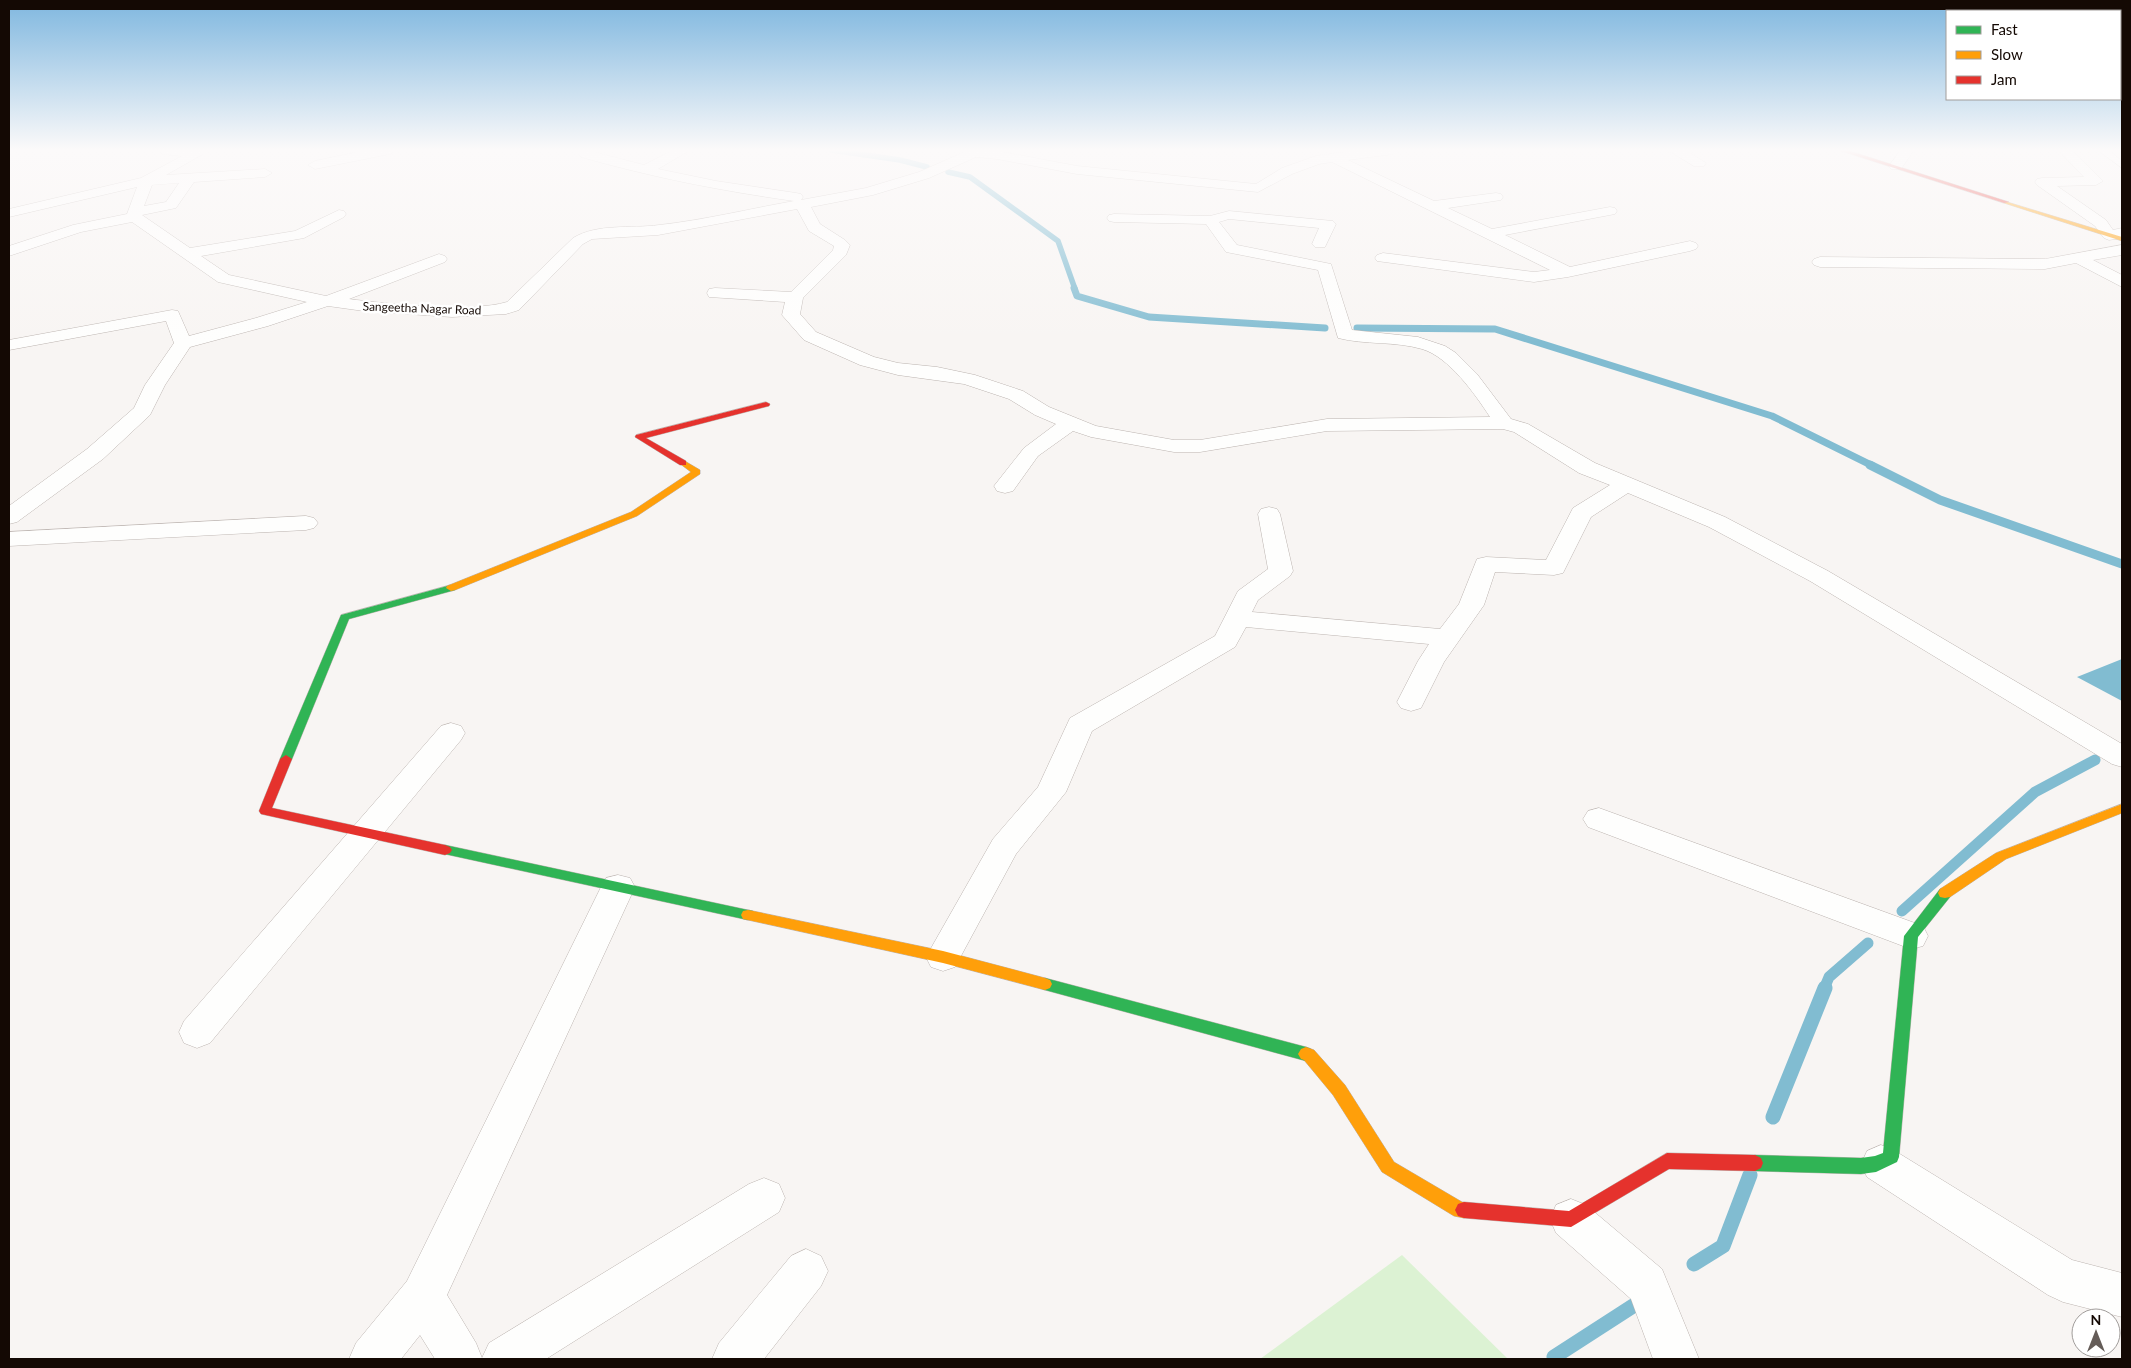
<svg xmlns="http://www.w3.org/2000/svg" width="2131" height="1368" viewBox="0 0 2131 1368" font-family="Lato,sans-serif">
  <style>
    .green { fill: #dcf2d3 }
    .water { fill: #81bcd1 }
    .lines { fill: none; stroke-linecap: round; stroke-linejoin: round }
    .stream-far4 { stroke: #81bcd1; stroke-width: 5.5 }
    .stream-far3 { stroke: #81bcd1; stroke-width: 7 }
    .stream-far2 { stroke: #81bcd1; stroke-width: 9 }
    .stream-far1 { stroke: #81bcd1; stroke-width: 11 }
    .stream { stroke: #81bcd1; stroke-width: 15 }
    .lane-casing { stroke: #bcb4b0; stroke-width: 1 }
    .street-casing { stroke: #bcb4b0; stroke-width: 1 }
    .fast-casing { stroke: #bcb4b0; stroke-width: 1 }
    .slow-casing { stroke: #bcb4b0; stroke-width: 1 }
    .jam-casing { stroke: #bcb4b0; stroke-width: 1 }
    .lane { fill: #fefefd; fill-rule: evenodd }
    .street { fill: #fefefd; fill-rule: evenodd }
    .fast { fill: #30b455; fill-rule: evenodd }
    .slow { fill: #ff9f0a; fill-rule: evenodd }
    .jam { fill: #e5322d; fill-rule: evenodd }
    .labels { text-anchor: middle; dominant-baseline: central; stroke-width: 5; stroke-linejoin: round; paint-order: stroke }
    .far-street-label { font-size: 12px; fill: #140904; stroke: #fff }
  </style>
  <rect width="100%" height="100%" fill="#f8f5f3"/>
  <path class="green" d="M 1402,1255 L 1508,1359 L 1260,1359 Z"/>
  <path class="water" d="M 2122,659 L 2122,701 L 2077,677 Z"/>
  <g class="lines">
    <g class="stream-far4">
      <path d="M 831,150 L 900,160 L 927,167"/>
      <path d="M 948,172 L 970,177 L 1058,241 L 1075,289"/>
    </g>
    <g class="stream-far3">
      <path d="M 1074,288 L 1077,296 L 1149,317 L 1325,328"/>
      <path d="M 1357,328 L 1495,329 L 1772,416 L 1873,466"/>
    </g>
    <path class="stream-far2" d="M 1870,465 L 1940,500 L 2122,564"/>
    <g class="stream-far1">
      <path d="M 1902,911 L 2035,792 L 2095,760"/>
      <path d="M 1824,989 L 1829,977 L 1868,943"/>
    </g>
    <g class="stream">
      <path d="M 1773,1117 L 1825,988"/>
      <path d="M 1694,1264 L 1723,1246 L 1750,1175"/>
      <path d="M 1555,1359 L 1554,1357 L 1633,1306"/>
    </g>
    <g class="lane-casing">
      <path id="lane" d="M 2098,150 L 2108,150 L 2122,161 L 2122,168 Z"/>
    </g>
    <g class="street-casing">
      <g id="street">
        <path d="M 157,150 L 198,150 L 203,154 L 166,175 L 265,169 L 272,173 L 265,177 L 194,182 L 176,208 L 142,215 L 190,248 L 295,231 L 339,210 L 344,211 L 346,214 L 344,217 L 304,238 L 201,256 L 229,275 L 326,296 L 439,254 L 445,256 L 447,259 L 445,262 L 349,299 C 387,304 471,313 507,302 L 573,238 C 598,223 630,229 659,225 C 704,220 749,209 794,201 C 722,191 651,177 581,157 L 579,154 L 581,150 L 594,150 L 594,152 L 644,165 L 673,150 L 690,150 L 658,169 L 716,181 L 796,193 L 801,194 L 803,197 L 801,200 L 866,188 L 919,172 L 969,150 L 997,151 L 1077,166 L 1256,184 L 1282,168 L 1316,156 L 1359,150 L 1399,150 L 1393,154 L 1348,160 L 1434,201 L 1496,193 L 1501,194 L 1503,197 L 1501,200 L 1448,208 L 1492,229 L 1610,207 L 1615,208 L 1617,211 L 1615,214 L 1505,235 L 1570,267 L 1690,241 L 1696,243 L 1698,246 L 1696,249 L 1690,251 L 1568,277 L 1534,282 L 1377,261 L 1375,258 L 1377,255 L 1383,253 L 1534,272 L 1550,270 L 1332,162 L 1319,164 L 1292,174 L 1258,192 L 1077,174 L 997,159 L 976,157 L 929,178 L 873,195 L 811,207 L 820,224 L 845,240 L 850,245 L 846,255 L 803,298 L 800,314 L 816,332 L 874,357 L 898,363 L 937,367 L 975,375 L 1023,391 L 1049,407 L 1096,426 L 1174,440 L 1200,440 L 1327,419 L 1490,417 C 1475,394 1449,357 1422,349 C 1395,341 1365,345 1338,338 L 1318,270 L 1226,252 L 1206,224 L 1114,222 L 1109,221 L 1107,218 L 1109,215 L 1114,214 L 1210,216 L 1229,211 L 1333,221 L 1336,224 L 1325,247 L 1315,247 L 1312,244 L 1319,228 L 1229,219 L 1219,222 L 1237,245 L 1331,264 L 1352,330 L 1418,337 L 1445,346 L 1456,353 L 1477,374 L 1511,419 L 1528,424 L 1595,463 L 1725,517 L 1828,571 L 2122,744 L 2122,767 L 2112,764 L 1810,581 L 1709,527 L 1628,493 L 1591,517 L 1563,573 L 1554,575 L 1495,572 L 1484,605 L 1444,662 L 1421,708 L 1411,711 L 1401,708 L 1397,702 L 1418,661 L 1429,644 L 1246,627 L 1235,647 L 1092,731 L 1066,792 L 1016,854 L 955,967 L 943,971 L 931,967 L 926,957 L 993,839 L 1038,787 L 1070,718 L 1215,636 L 1238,591 L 1268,569 L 1258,514 L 1261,509 L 1269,507 L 1277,509 L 1280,514 L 1293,571 L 1290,576 L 1258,600 L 1252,612 L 1440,629 L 1459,604 L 1477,559 L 1486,557 L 1546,560 L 1573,508 L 1610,485 L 1579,473 L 1514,432 L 1503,429 L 1327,431 L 1200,452 L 1174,452 L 1091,437 L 1073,431 L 1038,456 L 1013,491 L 1005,493 L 997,491 L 994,486 L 1024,448 L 1056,424 L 1035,415 L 1009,399 L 964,384 L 898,375 L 860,365 L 804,340 L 782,315 L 785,302 L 709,297 L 707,293 L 709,289 L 715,288 L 791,292 L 833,250 L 834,246 L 809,231 L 797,209 L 658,235 L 592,239 L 583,244 L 519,310 L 506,314 L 452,317 L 364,311 L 328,306 L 268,326 L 190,347 L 165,385 L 150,415 L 103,459 L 17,522 L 9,524 L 9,506 L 87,449 L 134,408 L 145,385 L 174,343 L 166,321 L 9,350 L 9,340 L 172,310 L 178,311 L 189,336 L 256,318 L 307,302 L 218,282 L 132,222 L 81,232 L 9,256 L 9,246 L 73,225 L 127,214 L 137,187 L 9,217 L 9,209 L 141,178 L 182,156 L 163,154 ZM 179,183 L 166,202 L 144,206 L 152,185 Z"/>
        <path d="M 368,150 L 396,150 L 390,154 L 315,169 L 308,165 L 315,161 Z"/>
        <path d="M 1668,150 L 1685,150 L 1706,163 L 1704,166 L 1694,166 Z"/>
        <path d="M 1901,150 L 1914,150 L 1901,169 L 1891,169 L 1889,166 Z"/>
        <path d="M 2058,150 L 2072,150 L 2103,181 L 2096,185 L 2057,186 L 2106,220 L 2113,230 L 2122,228 L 2122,238 L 2109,240 L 2104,238 L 2095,226 L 2037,185 L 2035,182 L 2037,179 L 2042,178 L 2084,177 Z"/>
        <path d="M 2122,245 L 2122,255 L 2093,260 L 2122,275 L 2122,287 L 2076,263 L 2045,269 L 1820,267 L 1814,265 L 1812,262 L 1814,259 L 1820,257 L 2045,259 Z"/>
        <path d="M 306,516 L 314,518 L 318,523 L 314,528 L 306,530 L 9,546 L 9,532 Z"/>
        <path d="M 451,723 L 461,726 L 465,733 L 461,740 L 210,1043 L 197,1048 L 184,1043 L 179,1032 L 184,1021 L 441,726 Z"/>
        <path d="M 1599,808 L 1923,926 L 1928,936 L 1923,946 L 1911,949 L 1588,827 L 1583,819 L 1588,811 Z"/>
        <path d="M 618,875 L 630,878 L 635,887 L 447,1295 L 476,1343 L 482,1358 L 489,1343 L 749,1184 L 764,1178 L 779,1184 L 785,1198 L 779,1212 L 546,1359 L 435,1359 L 420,1335 L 401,1359 L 349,1359 L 356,1343 L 407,1281 L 601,887 L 606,878 Z"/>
        <path d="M 1881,1145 L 1895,1151 L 2072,1260 L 2122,1273 L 2122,1317 L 2063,1302 L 2048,1295 L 1867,1177 L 1861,1164 L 1867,1151 Z"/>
        <path d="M 1571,1199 L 1586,1205 L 1662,1269 L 1699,1359 L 1653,1359 L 1631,1299 L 1556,1233 L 1550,1219 L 1556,1205 Z"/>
        <path d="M 806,1249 L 821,1256 L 828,1271 L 821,1286 L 764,1359 L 712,1359 L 719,1343 L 791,1256 Z"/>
      </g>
    </g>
    <g class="fast-casing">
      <g id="fast">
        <path d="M 451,585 L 456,588 L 455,590 L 349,619 L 292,759 L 286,763 L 282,762 L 280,759 L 341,615 Z"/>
        <path d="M 445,845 L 748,910 L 753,911 L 755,915 L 753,919 L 748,920 L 440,853 L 438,850 L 440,847 Z"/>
        <path d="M 1945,888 L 1950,889 L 1952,893 L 1950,897 L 1918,937 L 1899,1157 L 1897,1162 L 1876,1172 L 1861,1174 L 1755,1171 L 1749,1168 L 1747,1163 L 1749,1158 L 1755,1155 L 1861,1158 L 1875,1156 L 1883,1153 L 1904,936 L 1940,889 Z"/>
        <path d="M 1045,978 L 1306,1047 L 1311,1049 L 1314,1054 L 1311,1059 L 1306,1061 L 1045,990 L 1040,988 L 1038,984 L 1040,980 Z"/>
      </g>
    </g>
    <g class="slow-casing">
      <g id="slow">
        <path d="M 2004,201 L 2122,237 L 2122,241 L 2004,203 Z"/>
        <path d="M 683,460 L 700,470 L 700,474 L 637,516 L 455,590 L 451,591 L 446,588 L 447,586 L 631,512 L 691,472 L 679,463 Z"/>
        <path d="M 2122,804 L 2122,813 L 2006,859 L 1950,897 L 1945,898 L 1940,897 L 1938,893 L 1940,889 L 1996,853 Z"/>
        <path d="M 748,910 L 943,951 L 1045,978 L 1050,980 L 1052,984 L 1050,988 L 1045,990 L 943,963 L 748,920 L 743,919 L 741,915 L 743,911 Z"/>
        <path d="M 1306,1047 L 1314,1050 L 1345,1085 L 1394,1162 L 1462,1202 L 1470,1204 L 1473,1210 L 1470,1216 L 1464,1218 L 1454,1216 L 1382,1172 L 1333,1095 L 1304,1060 L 1301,1059 L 1298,1054 L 1301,1049 Z"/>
      </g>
    </g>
    <g class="jam-casing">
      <g id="jam">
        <path d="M 1838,150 L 1847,150 L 2009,202 L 2004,203 Z"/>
        <path d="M 766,402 L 770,404 L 769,406 L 646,438 L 686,461 L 686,465 L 680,465 L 635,437 L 636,435 Z"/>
        <path d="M 286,755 L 292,759 L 272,808 L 445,845 L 450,847 L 452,850 L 450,853 L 445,855 L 261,814 L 259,811 L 280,759 Z"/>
        <path d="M 1667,1153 L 1755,1155 L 1761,1158 L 1763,1163 L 1761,1168 L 1755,1171 L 1669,1169 L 1571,1227 L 1464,1218 L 1458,1216 L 1455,1210 L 1458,1204 L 1464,1202 L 1569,1211 Z"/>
      </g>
    </g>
    <use href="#lane" class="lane"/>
    <use href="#street" class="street"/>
    <use href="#fast" class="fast"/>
    <use href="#slow" class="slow"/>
    <use href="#jam" class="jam"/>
  </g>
  <linearGradient id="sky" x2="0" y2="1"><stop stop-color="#7fb7df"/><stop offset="0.44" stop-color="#fcfafa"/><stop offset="1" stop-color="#fcfafa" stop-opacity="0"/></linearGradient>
  <rect width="2131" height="342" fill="url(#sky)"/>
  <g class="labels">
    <g class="far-street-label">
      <text transform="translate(422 308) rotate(2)">Sangeetha Nagar Road</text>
    </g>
  </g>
  <rect width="2131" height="1368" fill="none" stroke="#140904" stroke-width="20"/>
  <rect x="1946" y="10" width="175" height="90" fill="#ffffff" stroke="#a19d9b"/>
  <rect x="1956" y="26" width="25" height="8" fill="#30b455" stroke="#a19d9b"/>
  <text x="1991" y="35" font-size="15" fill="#140904">Fast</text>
  <rect x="1956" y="51" width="25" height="8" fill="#ff9f0a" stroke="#a19d9b"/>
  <text x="1991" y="60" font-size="15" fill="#140904">Slow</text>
  <rect x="1956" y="76" width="25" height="8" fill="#e5322d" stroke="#a19d9b"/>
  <text x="1991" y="85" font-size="15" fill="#140904">Jam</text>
  <g transform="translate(2096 1333)"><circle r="24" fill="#ffffff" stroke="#a19d9b"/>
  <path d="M0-4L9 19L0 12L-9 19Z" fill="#645c58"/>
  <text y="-8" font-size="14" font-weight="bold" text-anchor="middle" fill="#140904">N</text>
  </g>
</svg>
